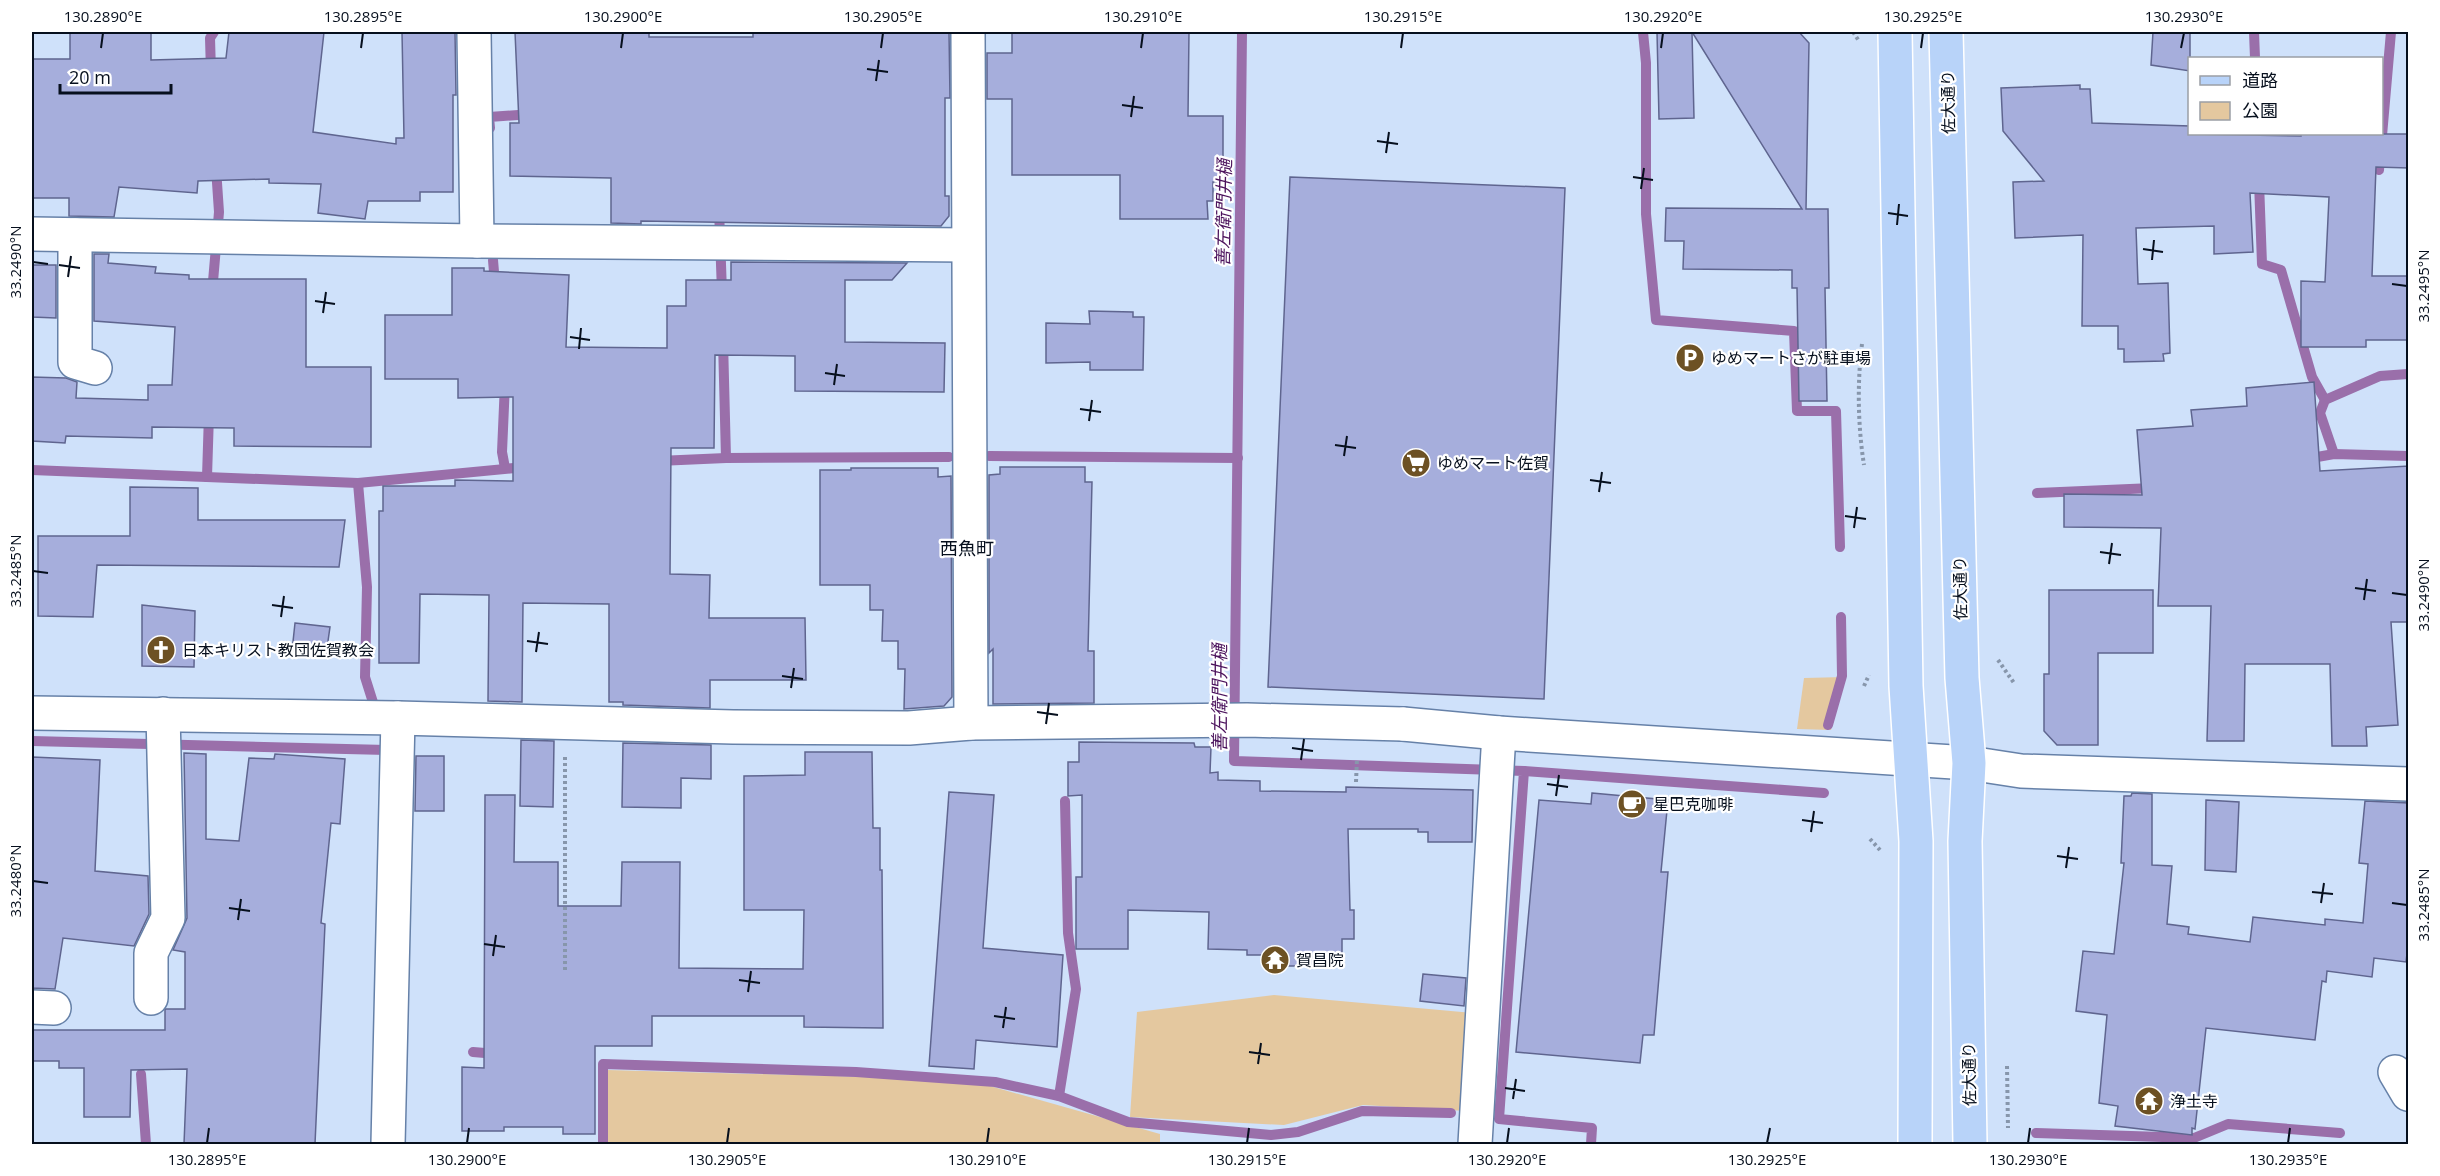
<svg xmlns="http://www.w3.org/2000/svg" width="2440" height="1176" viewBox="0 0 2440 1176" font-family="'Open Sans','Noto Sans JP',sans-serif">
  <style>
    .green { fill: #e4c89f }
    .lines { fill: none; stroke-linecap: round; stroke-linejoin: round }
    .stream { stroke: #9a6faa; stroke-width: 10 }
    .building { fill: #a6aedc; stroke: #5f658f; stroke-width: 1.5 }
    .street-casing { stroke: #6681a8; stroke-width: 36 }
    .secondary-casing { stroke: #6681a8; stroke-width: 36 }
    .primary-casing { stroke: #fff; stroke-width: 36 }
    .path { stroke: #8796ab; stroke-width: 4; stroke-dasharray: 3 3; stroke-linecap: butt }
    .street { stroke: #fff; stroke-width: 33 }
    .secondary { stroke: #fff; stroke-width: 33 }
    .primary { stroke: #b8d3f9; stroke-width: 33 }
    .ticks { fill: none; stroke: #060f1d; stroke-width: 2 }
    .labels { text-anchor: middle; dominant-baseline: central; stroke-width: 4.5; stroke-linejoin: round; paint-order: stroke }
    .street-label { font-size: 16px; fill: #060f1d; stroke: #fff }
    .poi-label { font-size: 16px; fill: #060f1d; stroke: #fff; text-anchor: start }
    .water-label { font-size: 18px; font-style: italic; fill: #4b125c; stroke: #fff }
    .neighbourhood-label { font-size: 18px; fill: #060f1d; stroke: #fff }
    .neatline { fill: none; stroke: #060f1d; stroke-width: 2 }
    .ticks-label { font-size: 15px; text-anchor: middle; fill: #060f1d }
  </style>
  <rect width="100%" height="100%" fill="#cfe1fa"/>
  <g class="green">
    <path d="M 1845,677 L 1831,730 L 1797,729 L 1804,678 Z"/>
    <path d="M 1274,995 L 1473,1013 L 1466,1111 L 1363,1105 L 1284,1125 L 1130,1117 L 1137,1012 Z"/>
    <path d="M 607,1070 L 871,1077 L 990,1086 L 1160,1134 L 1160,1144 L 606,1144 Z"/>
  </g>
  <g class="lines">
    <g class="stream">
      <path d="M 1242,32 L 1234,761 L 1524,771 L 1499,1119 L 1592,1128 L 1591,1144"/>
      <path d="M 1643,32 L 1646,63 L 1646,214 L 1656,320 L 1794,331 L 1797,411 L 1836,411 L 1840,547"/>
      <path d="M 2254,32 L 2255,58"/>
      <path d="M 211,72 L 210,38 L 214,32"/>
      <path d="M 490,128 L 489,117 L 532,114"/>
      <path d="M 2379,170 L 2391,32"/>
      <path d="M 2259,182 L 2262,264 L 2281,270 L 2312,377 L 2325,400"/>
      <path d="M 719,209 L 722,292"/>
      <path d="M 493,260 L 495,284"/>
      <path d="M 212,293 L 219,212 L 216,168"/>
      <path d="M 723,341 L 726,458"/>
      <path d="M 2334,454 L 2320,413 L 2325,400 L 2380,376 L 2408,374"/>
      <path d="M 989,456 L 1238,458"/>
      <path d="M 2306,459 L 2334,454 L 2408,456"/>
      <path d="M 658,461 L 726,458 L 949,457"/>
      <path d="M 505,468 L 502,452 L 505,383"/>
      <path d="M 32,470 L 358,483 L 525,467"/>
      <path d="M 207,477 L 209,414"/>
      <path d="M 358,483 L 367,587 L 365,677 L 377,715"/>
      <path d="M 2037,493 L 2153,488"/>
      <path d="M 1828,725 L 1842,676 L 1841,617"/>
      <path d="M 32,741 L 387,750"/>
      <path d="M 1524,771 L 1824,793"/>
      <path d="M 473,1052 L 497,1054"/>
      <path d="M 141,1074 L 146,1144"/>
      <path d="M 1059,1096 L 1076,989 L 1068,933 L 1065,801"/>
      <path d="M 2036,1133 L 2194,1138 L 2228,1124 L 2340,1133"/>
      <path d="M 603,1144 L 603,1064 L 856,1072 L 995,1082 L 1059,1096 L 1128,1122 L 1271,1135 L 1298,1132 L 1362,1111 L 1451,1113"/>
    </g>
  </g>
  <g class="building">
    <path d="M 70,32 L 151,32 L 151,60 L 226,58 L 229,32 L 324,32 L 313,132 L 396,144 L 396,138 L 404,138 L 402,32 L 455,32 L 456,95 L 453,95 L 453,192 L 420,192 L 420,201 L 368,201 L 365,219 L 318,213 L 321,184 L 269,183 L 269,179 L 198,181 L 197,193 L 119,187 L 114,217 L 69,216 L 69,198 L 32,198 L 32,59 L 70,59 Z"/>
    <path d="M 515,32 L 649,32 L 649,37 L 753,37 L 753,32 L 949,32 L 950,98 L 945,98 L 945,196 L 949,196 L 949,216 L 941,226 L 641,221 L 641,224 L 611,223 L 611,178 L 510,176 L 510,123 L 519,123 Z"/>
    <path d="M 1012,32 L 1189,32 L 1188,116 L 1223,116 L 1223,182 L 1213,182 L 1213,201 L 1207,201 L 1208,219 L 1120,219 L 1120,175 L 1012,175 L 1012,99 L 987,99 L 987,53 L 1012,53 Z"/>
    <path d="M 1657,32 L 1692,32 L 1694,118 L 1659,119 Z"/>
    <path d="M 1692,32 L 1799,32 L 1809,43 L 1806,209 L 1828,209 L 1829,288 L 1825,288 L 1827,401 L 1799,401 L 1797,288 L 1792,288 L 1792,270 L 1683,269 L 1684,241 L 1665,241 L 1666,208 L 1802,209 Z"/>
    <path d="M 2153,32 L 2190,32 L 2190,71 L 2151,65 Z"/>
    <path d="M 2080,85 L 2080,89 L 2090,89 L 2092,123 L 2190,126 L 2190,134 L 2301,136 L 2301,134 L 2409,134 L 2409,168 L 2376,167 L 2372,276 L 2409,276 L 2409,340 L 2366,340 L 2366,347 L 2301,347 L 2301,281 L 2325,282 L 2329,197 L 2250,193 L 2253,252 L 2214,254 L 2214,226 L 2136,228 L 2138,284 L 2168,283 L 2170,353 L 2163,354 L 2164,361 L 2124,362 L 2124,349 L 2118,349 L 2118,326 L 2082,326 L 2083,235 L 2015,238 L 2013,182 L 2044,181 L 2003,131 L 2001,88 Z"/>
    <path d="M 1290,177 L 1565,188 L 1544,699 L 1268,687 Z"/>
    <path d="M 94,254 L 109,254 L 108,263 L 156,267 L 155,273 L 189,275 L 189,279 L 306,279 L 306,367 L 371,367 L 371,447 L 234,446 L 234,428 L 152,427 L 152,438 L 66,436 L 65,443 L 32,441 L 32,377 L 66,378 L 77,382 L 76,398 L 148,400 L 148,385 L 172,385 L 175,327 L 94,321 Z"/>
    <path d="M 731,262 L 907,263 L 892,280 L 845,280 L 845,342 L 945,343 L 944,392 L 795,391 L 795,356 L 715,355 L 714,448 L 671,448 L 670,574 L 710,575 L 709,618 L 805,618 L 806,680 L 710,680 L 710,708 L 623,705 L 623,702 L 609,702 L 609,604 L 523,603 L 522,702 L 488,701 L 489,595 L 420,594 L 419,663 L 379,663 L 379,511 L 383,511 L 383,486 L 455,486 L 455,480 L 513,481 L 513,397 L 458,398 L 458,379 L 385,379 L 385,315 L 452,315 L 452,268 L 484,268 L 484,271 L 569,275 L 566,347 L 667,348 L 667,306 L 686,306 L 686,280 L 731,280 Z"/>
    <path d="M 32,265 L 56,265 L 56,318 L 32,317 Z"/>
    <path d="M 1089,311 L 1133,312 L 1133,317 L 1144,317 L 1143,370 L 1090,370 L 1090,362 L 1046,363 L 1046,323 L 1090,324 Z"/>
    <path d="M 2314,382 L 2320,471 L 2409,466 L 2409,622 L 2391,622 L 2398,725 L 2366,727 L 2367,746 L 2332,746 L 2330,664 L 2245,664 L 2244,741 L 2207,741 L 2211,606 L 2158,606 L 2161,528 L 2064,527 L 2064,494 L 2142,495 L 2137,430 L 2193,426 L 2191,410 L 2247,406 L 2246,388 Z"/>
    <path d="M 1000,467 L 1085,467 L 1085,482 L 1092,482 L 1088,651 L 1094,651 L 1094,703 L 993,704 L 993,649 L 989,653 L 989,475 L 1000,474 Z"/>
    <path d="M 851,468 L 938,468 L 938,477 L 951,476 L 952,697 L 944,706 L 904,709 L 905,669 L 898,669 L 898,641 L 882,641 L 883,610 L 870,610 L 870,585 L 820,585 L 820,470 L 851,470 Z"/>
    <path d="M 130,487 L 198,488 L 198,520 L 345,520 L 339,567 L 97,565 L 93,617 L 38,616 L 38,536 L 130,536 Z"/>
    <path d="M 2049,590 L 2153,590 L 2153,653 L 2098,653 L 2098,745 L 2057,745 L 2044,731 L 2044,674 L 2049,674 Z"/>
    <path d="M 142,605 L 195,611 L 194,667 L 142,666 Z"/>
    <path d="M 295,623 L 330,627 L 326,655 L 292,651 Z"/>
    <path d="M 521,740 L 554,741 L 553,807 L 520,806 Z"/>
    <path d="M 1079,742 L 1194,743 L 1195,747 L 1211,747 L 1210,773 L 1218,772 L 1218,780 L 1260,781 L 1260,791 L 1346,792 L 1346,787 L 1473,790 L 1472,842 L 1428,842 L 1428,832 L 1418,832 L 1418,829 L 1348,829 L 1350,910 L 1354,910 L 1354,939 L 1342,939 L 1342,966 L 1268,966 L 1268,955 L 1247,955 L 1247,950 L 1208,949 L 1209,912 L 1128,910 L 1128,949 L 1076,949 L 1076,877 L 1082,877 L 1082,795 L 1068,796 L 1068,762 L 1079,762 Z"/>
    <path d="M 623,743 L 711,745 L 711,779 L 681,778 L 681,808 L 622,807 Z"/>
    <path d="M 805,752 L 872,752 L 873,828 L 880,828 L 880,870 L 882,870 L 883,1028 L 804,1027 L 804,1016 L 652,1016 L 652,1046 L 595,1046 L 595,1134 L 563,1134 L 563,1127 L 504,1127 L 504,1131 L 462,1131 L 462,1067 L 484,1068 L 485,795 L 515,795 L 514,862 L 558,862 L 558,906 L 621,906 L 622,862 L 680,862 L 679,968 L 803,969 L 804,910 L 744,910 L 744,776 L 805,775 Z"/>
    <path d="M 184,753 L 206,754 L 206,839 L 239,841 L 249,758 L 274,759 L 275,754 L 345,759 L 340,824 L 331,823 L 321,923 L 325,924 L 315,1144 L 184,1144 L 187,1069 L 131,1070 L 130,1117 L 84,1117 L 84,1068 L 59,1068 L 59,1061 L 32,1061 L 32,1030 L 165,1030 L 165,1009 L 185,1009 L 185,952 L 173,950 L 187,918 Z"/>
    <path d="M 416,756 L 444,756 L 444,811 L 415,811 Z"/>
    <path d="M 32,757 L 100,760 L 95,871 L 148,876 L 149,914 L 134,946 L 63,938 L 55,989 L 32,988 Z"/>
    <path d="M 949,792 L 994,795 L 983,948 L 1063,955 L 1057,1047 L 976,1040 L 974,1069 L 929,1066 Z"/>
    <path d="M 1592,793 L 1668,800 L 1661,872 L 1668,872 L 1654,1035 L 1643,1035 L 1640,1063 L 1516,1052 L 1539,800 L 1591,804 Z"/>
    <path d="M 2132,793 L 2152,794 L 2152,865 L 2172,866 L 2167,924 L 2189,927 L 2188,934 L 2250,942 L 2253,917 L 2325,925 L 2325,919 L 2363,923 L 2368,864 L 2359,863 L 2365,801 L 2409,803 L 2409,937 L 2406,962 L 2374,958 L 2372,977 L 2327,971 L 2326,982 L 2322,981 L 2315,1040 L 2206,1028 L 2195,1129 L 2192,1128 L 2192,1135 L 2115,1126 L 2118,1106 L 2099,1103 L 2107,1015 L 2076,1011 L 2083,951 L 2114,954 L 2124,863 L 2121,863 L 2124,796 L 2131,796 Z"/>
    <path d="M 2206,800 L 2239,802 L 2236,872 L 2205,870 Z"/>
    <path d="M 1423,974 L 1466,978 L 1464,1006 L 1420,1001 Z"/>
  </g>
  <g class="lines">
    <g class="street-casing">
      <g id="street">
        <path d="M 474,32 L 477,241"/>
        <path d="M 968,32 L 971,723"/>
        <path d="M 32,234 L 477,241 L 968,245"/>
        <path d="M 75,235 L 75,362 L 95,368"/>
        <path d="M 32,713 L 398,718 L 733,727 L 909,728 L 971,723 L 1247,720 L 1403,724"/>
        <path d="M 1969,763 L 2021,771 L 2408,784"/>
        <path d="M 151,998 L 151,953 L 168,918 L 163,714"/>
        <path d="M 32,1007 L 54,1008"/>
        <path d="M 2395,1072 L 2408,1094"/>
        <path d="M 388,1144 L 398,718"/>
        <path d="M 1475,1144 L 1499,733"/>
      </g>
    </g>
    <g class="secondary-casing">
      <path id="secondary" d="M 1403,724 L 1499,733 L 1969,763"/>
    </g>
    <g class="primary-casing">
      <g id="primary">
        <path d="M 1895,32 L 1906,686 L 1916,841 L 1915,1144"/>
        <path d="M 1946,32 L 1962,678 L 1969,763 L 1965,841 L 1970,1144"/>
      </g>
    </g>
    <g class="path">
      <path d="M 1853,32 L 1859,41"/>
      <path d="M 1862,344 C 1857,383 1858,427 1864,465"/>
      <path d="M 1998,660 L 2014,683"/>
      <path d="M 1864,686 L 1869,675"/>
      <path d="M 1356,782 L 1357,759"/>
      <path d="M 1870,839 L 1880,850"/>
      <path d="M 565,970 L 565,757"/>
      <path d="M 2007,1066 L 2008,1128"/>
    </g>
    <use href="#street" class="street"/>
    <use href="#secondary" class="secondary"/>
    <use href="#primary" class="primary"/>
  </g>
  <path class="ticks" d="M 101,48 L 103,33M 361,48 L 363,33M 621,48 L 623,33M 881,48 L 883,33M 1141,48 L 1143,33M 1401,48 L 1403,33M 1661,48 L 1663,33M 1921,48 L 1923,33M 2181,48 L 2184,33M 867,69 L 888,72M 876,81 L 879,60M 1122,105 L 1143,108M 1131,117 L 1134,96M 1377,141 L 1398,144M 1386,153 L 1389,132M 1633,177 L 1653,180M 1641,189 L 1644,168M 1888,213 L 1908,216M 1897,225 L 1899,204M 2143,249 L 2163,252M 2152,260 L 2154,240M 33,262 L 48,264M 59,265 L 80,268M 68,277 L 71,256M 2392,284 L 2407,286M 315,301 L 335,304M 323,313 L 326,292M 570,337 L 590,340M 579,349 L 581,328M 825,373 L 845,376M 834,385 L 837,364M 1080,409 L 1101,412M 1089,421 L 1092,400M 1335,445 L 1356,448M 1344,456 L 1347,436M 1590,480 L 1611,483M 1599,492 L 1602,472M 1845,516 L 1866,519M 1854,528 L 1857,507M 2100,552 L 2121,555M 2109,564 L 2112,543M 33,571 L 48,573M 2355,588 L 2376,591M 2392,593 L 2407,595M 2364,600 L 2367,579M 272,605 L 293,608M 281,617 L 284,596M 527,641 L 548,644M 536,652 L 539,632M 782,676 L 803,679M 791,688 L 794,668M 1037,712 L 1058,715M 1046,724 L 1049,703M 1292,748 L 1313,751M 1301,760 L 1304,739M 1547,784 L 1568,787M 1556,796 L 1559,775M 1802,820 L 1823,823M 1811,832 L 1814,811M 2057,856 L 2078,859M 2066,868 L 2069,847M 33,881 L 48,883M 2312,892 L 2333,894M 2321,903 L 2324,883M 2392,903 L 2407,905M 229,908 L 250,911M 238,920 L 241,899M 484,944 L 505,947M 493,956 L 496,935M 739,980 L 760,983M 748,992 L 751,971M 994,1016 L 1015,1019M 1003,1028 L 1006,1007M 1249,1052 L 1270,1055M 1258,1064 L 1261,1043M 1505,1088 L 1525,1091M 1513,1099 L 1516,1079M 207,1143 L 209,1128M 467,1143 L 469,1128M 727,1143 L 729,1128M 987,1143 L 989,1128M 1247,1143 L 1249,1128M 1507,1143 L 1509,1128M 1767,1143 L 1770,1128M 2028,1143 L 2030,1128M 2288,1143 L 2290,1128"/>
  <defs>
    <g id="parking-disc" transform="scale(1.5)"><circle r="9.5" fill="#6d5124" stroke="#fff"/><path d="M-3.5-5.5H1a3.5 3.5 0 0 1 0 7H-1V5.5H-3.5ZM-1-3.4V-.6H.8a1.4 1.4 0 0 0 0-2.8Z" fill="#fff"/></g>
    <g id="supermarket-disc" transform="scale(1.5)"><circle r="9.5" fill="#6d5124" stroke="#fff"/><path d="M-6-5.5h2.5l.6 2H6L4.5 2H-2.5L-4.4-4H-6ZM-1.5 3.2a1.3 1.3 0 1 0 .1 0ZM3 3.2a1.3 1.3 0 1 0 .1 0Z" fill="#fff"/></g>
    <g id="church-disc" transform="scale(1.5)"><circle r="9.5" fill="#6d5124" stroke="#fff"/><path d="M-1.2-6h2.4v3.5h3.3v2.4h-3.3V6h-2.4V-.1h-3.3v-2.4h3.3Z" fill="#fff"/></g>
    <g id="cafe-disc" transform="scale(1.5)"><circle r="9.5" fill="#6d5124" stroke="#fff"/><path d="M-5.5-4.5H6V0H3Q3 3.5 0 3.5H-2.5Q-5.5 3.5-5.5 0ZM3-3.2v2h1.7v-2ZM-6 4.5H4V6H-6Z" fill="#fff"/></g>
    <g id="temple-disc" transform="scale(1.5)"><circle r="9.5" fill="#6d5124" stroke="#fff"/><path d="M0-6L5-2H3V0L6.5 2.5H4V6H1.5V3h-3V6H-4V2.5H-6.5L-3 0V-2H-5Z" fill="#fff"/></g>
  </defs>
  <g fill-rule="evenodd">
    <use href="#parking-disc" x="1690" y="358"/>
    <use href="#supermarket-disc" x="1416" y="463"/>
    <use href="#church-disc" x="161" y="650"/>
    <use href="#cafe-disc" x="1632" y="804"/>
    <use href="#temple-disc" x="1275" y="960"/>
    <use href="#temple-disc" x="2149" y="1101"/>
  </g>
  <g class="labels">
    <g class="street-label">
      <text transform="translate(1948 102) rotate(-91)">佐大通り</text>
      <text transform="translate(1960 588) rotate(-91)">佐大通り</text>
      <text transform="translate(1969 1074) rotate(-91)">佐大通り</text>
    </g>
    <g class="poi-label">
      <text x="1711" y="358">ゆめマートさが駐車場</text>
      <text x="1437" y="463">ゆめマート佐賀</text>
      <text x="182" y="650">日本キリスト教団佐賀教会</text>
      <text x="1653" y="804">星巴克咖啡</text>
      <text x="1296" y="960">賀昌院</text>
      <text x="2170" y="1101">浄土寺</text>
    </g>
    <g class="water-label">
      <text transform="translate(1223 213) rotate(-89)">善左衛門井樋</text>
      <text transform="translate(1219 698) rotate(-90)">善左衛門井樋</text>
    </g>
    <g class="neighbourhood-label">
      <text x="967" y="548">西魚町</text>
    </g>
  </g>
  <rect width="2440" height="1176" fill="none" stroke="#ffffff" stroke-width="66"/>
  <rect x="2188" y="57" width="195" height="78" fill="#ffffff" stroke="#9b9fa5" stroke-width="1.5"/>
  <rect x="2200" y="76" width="30" height="9" fill="#b8d3f9" stroke="#9b9fa5" stroke-width="1.5"/>
  <text x="2242" y="87" font-size="18" fill="#060f1d">道路</text>
  <rect x="2200" y="102" width="30" height="18" fill="#e4c89f" stroke="#9b9fa5" stroke-width="1.5"/>
  <text x="2242" y="117" font-size="18" fill="#060f1d">公園</text>
  <path d="M60 84v9h111v-9" fill="none" stroke="#060f1d" stroke-width="3"/>
  <text x="69" y="84" font-size="18" fill="#060f1d" stroke="#ffffff" stroke-width="4.5" paint-order="stroke">20 m</text>
  <rect x="33" y="33" width="2374" height="1110" class="neatline"/>
  <g class="ticks-label">
    <text x="103" y="22">130.2890°E</text>
    <text x="363" y="22">130.2895°E</text>
    <text x="623" y="22">130.2900°E</text>
    <text x="883" y="22">130.2905°E</text>
    <text x="1143" y="22">130.2910°E</text>
    <text x="1403" y="22">130.2915°E</text>
    <text x="1663" y="22">130.2920°E</text>
    <text x="1923" y="22">130.2925°E</text>
    <text x="2184" y="22">130.2930°E</text>
    <text transform="translate(16 262) rotate(-90)" y="5">33.2490°N</text>
    <text transform="translate(2424 286) rotate(-90)" y="5">33.2495°N</text>
    <text transform="translate(16 571) rotate(-90)" y="5">33.2485°N</text>
    <text transform="translate(2424 595) rotate(-90)" y="5">33.2490°N</text>
    <text transform="translate(16 881) rotate(-90)" y="5">33.2480°N</text>
    <text transform="translate(2424 905) rotate(-90)" y="5">33.2485°N</text>
    <text x="207" y="1165">130.2895°E</text>
    <text x="467" y="1165">130.2900°E</text>
    <text x="727" y="1165">130.2905°E</text>
    <text x="987" y="1165">130.2910°E</text>
    <text x="1247" y="1165">130.2915°E</text>
    <text x="1507" y="1165">130.2920°E</text>
    <text x="1767" y="1165">130.2925°E</text>
    <text x="2028" y="1165">130.2930°E</text>
    <text x="2288" y="1165">130.2935°E</text>
  </g>
</svg>
